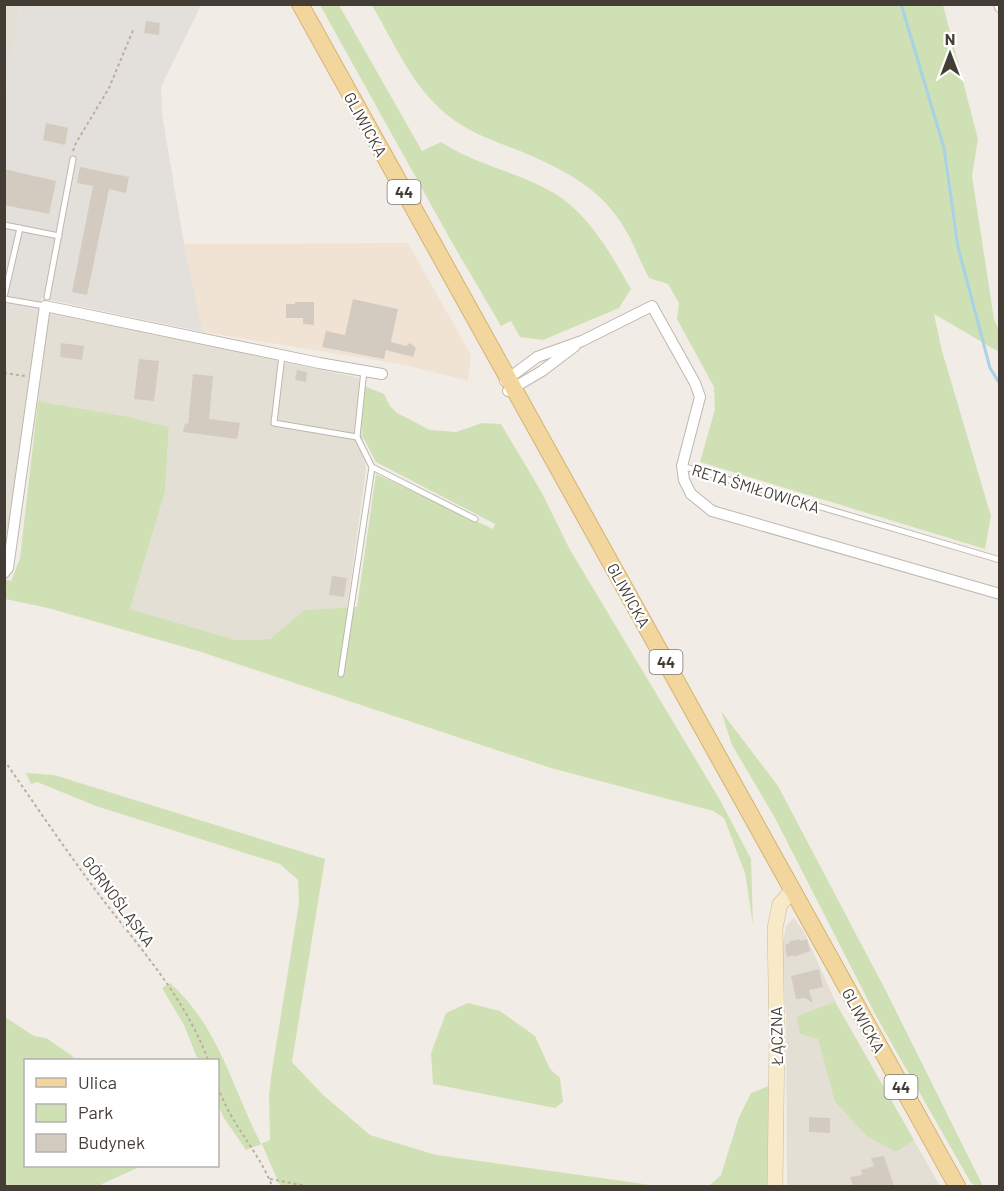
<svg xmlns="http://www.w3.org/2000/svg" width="1004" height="1191" viewBox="0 0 1004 1191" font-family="Barlow,sans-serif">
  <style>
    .residential { fill: #e4dfd5 }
    .commercial { fill: #f1e3d4 }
    .industrial { fill: #e3dfdb }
    .green { fill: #cfe1b4 }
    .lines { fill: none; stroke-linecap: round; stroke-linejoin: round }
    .stream { stroke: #a9d1e7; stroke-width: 3 }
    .building { fill: #d4cbc0 }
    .lane-casing { stroke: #beb7ad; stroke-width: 7 }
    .street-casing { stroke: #beb7ad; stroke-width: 12 }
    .secondary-casing { stroke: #cbbc9b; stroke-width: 16 }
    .primary-casing { stroke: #d5b170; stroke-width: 18 }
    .path { stroke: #bbaf9d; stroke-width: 2; stroke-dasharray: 3 3; stroke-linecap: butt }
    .lane { stroke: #fff; stroke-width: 5 }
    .street { stroke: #fff; stroke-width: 10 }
    .secondary { stroke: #f8eac9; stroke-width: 15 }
    .primary { stroke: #f2d69e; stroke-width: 16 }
    .labels { text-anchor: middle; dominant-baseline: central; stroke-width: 4.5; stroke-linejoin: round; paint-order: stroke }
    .shield { fill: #fff; stroke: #7b7772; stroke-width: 1.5 }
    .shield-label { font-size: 15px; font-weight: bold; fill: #433d36 }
    .street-label { font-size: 16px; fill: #433d36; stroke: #fff }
  </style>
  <rect width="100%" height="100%" fill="#f1ede6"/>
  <g class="residential">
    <path d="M 5,5 L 21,5 L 5,97 Z"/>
    <path d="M 5,308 L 40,312 L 5,546 Z"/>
    <path d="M 48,311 L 359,378 L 366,469 L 347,608 L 304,610 L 270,639 L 236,640 L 130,609 L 165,492 L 169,427 L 125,416 L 38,401 Z"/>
    <path d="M 794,918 L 804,932 L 837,1005 L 940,1186 L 787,1186 L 786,1019 L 782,949 L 786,926 Z"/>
  </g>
  <path class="commercial" d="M 408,243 L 471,355 L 468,381 L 405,365 L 203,332 L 184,244 Z"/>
  <path class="industrial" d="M 21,5 L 201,5 L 161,87 L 162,114 L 184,244 L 203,332 L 41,298 L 40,312 L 5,308 L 5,97 Z"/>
  <g class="green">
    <path d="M 320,5 L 339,5 L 422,151 L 441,142 C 476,165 518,172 554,193 C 590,215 610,253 631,289 L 619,308 L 543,340 L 520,337 L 511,321 L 501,326 L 454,246 Z"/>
    <path d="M 372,5 L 943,5 L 978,139 L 972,176 L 994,319 L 999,330 L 999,352 L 934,314 L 942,351 L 991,516 L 985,549 L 700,462 L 715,409 L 714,387 L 677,319 L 679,303 L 668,284 L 649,278 C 639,260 632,238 620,221 C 595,184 559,168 520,151 C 494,141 467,132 446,114 C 412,86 394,43 372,5 Z"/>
    <path d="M 359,384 L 384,394 L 390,406 L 397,413 L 430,430 L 456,432 L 482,423 L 501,424 L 542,493 L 569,548 L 720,800 L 751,859 L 753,925 L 745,873 L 724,818 L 713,811 L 551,768 L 198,651 L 48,608 L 5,599 L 4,579 L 11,581 L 20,558 L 38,401 L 125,416 L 169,427 L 165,492 L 130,609 L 236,640 L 270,639 L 304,610 L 357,607 L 376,474 L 493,529 L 495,524 L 376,462 L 363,437 Z"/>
    <path d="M 721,711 L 778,786 L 887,993 L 983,1186 L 977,1186 L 971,1183 L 875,1014 L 775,818 L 732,745 Z"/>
    <path d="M 26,773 L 54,775 L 325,859 L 292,1062 L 322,1094 L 370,1135 L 436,1155 L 658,1186 L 280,1186 L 262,1144 L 246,1150 L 224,1118 L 218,1105 L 218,1060 L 198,1060 L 184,1025 L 162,988 L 170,983 C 218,1025 233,1089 261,1144 L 270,1140 L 269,1095 L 271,1077 L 299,903 L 298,880 L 280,864 L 96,806 L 37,782 L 31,784 Z"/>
    <path d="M 835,1002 L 914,1140 L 896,1152 L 867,1136 L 835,1102 L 818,1039 L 800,1034 L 797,1016 Z"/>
    <path d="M 468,1003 L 500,1011 L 535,1036 L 550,1069 L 560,1078 L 563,1102 L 555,1108 L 433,1084 L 431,1053 L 446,1013 Z"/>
    <path d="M 5,1017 L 34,1036 L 46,1038 L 71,1055 L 76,1060 L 26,1060 L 26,1166 L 136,1166 L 137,1168 L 102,1184 L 101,1186 L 5,1186 Z"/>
    <path d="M 769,1086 L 768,1186 L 709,1186 L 721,1175 L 739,1117 L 751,1093 Z"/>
  </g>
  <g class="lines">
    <path class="stream" d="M 901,4 L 944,148 L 958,247 L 990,368 L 1000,384"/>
  </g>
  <g class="building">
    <path d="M 146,21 L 160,23 L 159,35 L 144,33 Z"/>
    <path d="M 46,123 L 68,128 L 65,145 L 43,140 Z"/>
    <path d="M 80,167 L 129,177 L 126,193 L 109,189 L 87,295 L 72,292 L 93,186 L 77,183 Z"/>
    <path d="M 4,169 L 56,181 L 49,214 L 4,205 Z"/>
    <path d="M 353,299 L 398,309 L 391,342 L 406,346 L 410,343 L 416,348 L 413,357 L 386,350 L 384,359 L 322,347 L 326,331 L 345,335 Z"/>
    <path d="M 295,302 L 314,302 L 314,325 L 303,324 L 303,318 L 286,318 L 286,304 L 295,304 Z"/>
    <path d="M 61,343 L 84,346 L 82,360 L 60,357 Z"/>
    <path d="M 139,359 L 159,361 L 154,401 L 134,399 Z"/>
    <path d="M 297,370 L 307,372 L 306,382 L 295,380 Z"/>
    <path d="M 193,374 L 213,376 L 209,419 L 240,423 L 237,439 L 183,432 L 185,423 L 188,424 Z"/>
    <path d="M 332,576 L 347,578 L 344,597 L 329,595 Z"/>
    <path d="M 800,939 L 800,941 L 807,939 L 810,951 L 794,957 L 793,955 L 787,957 L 785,945 L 790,943 L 790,941 Z"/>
    <path d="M 819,969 L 823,987 L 809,990 L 813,1003 L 805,998 L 796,999 L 791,976 Z"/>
    <path d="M 809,1117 L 830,1118 L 830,1133 L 809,1132 Z"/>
    <path d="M 884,1156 L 894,1186 L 853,1186 L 850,1177 L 862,1175 L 861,1170 L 874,1166 L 871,1158 Z"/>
  </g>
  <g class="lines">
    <g class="lane-casing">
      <g id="lane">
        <path d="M 4,225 L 59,236"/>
        <path d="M 4,297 L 20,228"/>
        <path d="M 47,297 L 73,159"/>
        <path d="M 4,299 L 45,306"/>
        <path d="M 282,355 L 274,423 L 357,437 L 372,467 L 475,519"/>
        <path d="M 357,437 L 364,370"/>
        <path d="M 682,466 L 1000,560"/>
        <path d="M 341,674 L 372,467"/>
      </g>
    </g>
    <g class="street-casing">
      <g id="street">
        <path d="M 999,4 L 1000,7"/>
        <path d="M 505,381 L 537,357 L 582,341 L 652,306 L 695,383 L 700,397 L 682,466 L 684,480 L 691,494 L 712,511 L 1000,594"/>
        <path d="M 508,391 L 542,371 L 575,346"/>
        <path d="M 4,573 L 8,568 L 45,306 L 319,363 L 382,374"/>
      </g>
    </g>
    <g class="secondary-casing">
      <path id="secondary" d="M 775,1186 L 777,1037 L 775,928 L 780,904 L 792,891"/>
    </g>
    <g class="primary-casing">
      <path id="primary" d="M 300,4 L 957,1186"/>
    </g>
    <g class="path">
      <path d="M 73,151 L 76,143 L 109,88 L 134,28"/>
      <path d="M 4,373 L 25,376"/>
      <path d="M 4,760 C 36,806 67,852 100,896 C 139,947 186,999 208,1060"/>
      <path d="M 218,1087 C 231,1125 258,1150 272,1186"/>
      <path d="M 270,1179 L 307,1186"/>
    </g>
    <use href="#lane" class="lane"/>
    <use href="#street" class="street"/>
    <use href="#secondary" class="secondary"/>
    <use href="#primary" class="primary"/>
  </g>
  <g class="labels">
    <g class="shield">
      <rect x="387.5" y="180" width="33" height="24" rx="4.5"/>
      <rect x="649.5" y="650" width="33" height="24" rx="4.5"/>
      <rect x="884.5" y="1075" width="33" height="24" rx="4.5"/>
    </g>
    <g class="shield-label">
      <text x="404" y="192">44</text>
      <text x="666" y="662">44</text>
      <text x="901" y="1087">44</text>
    </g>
    <g class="street-label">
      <text transform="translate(366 124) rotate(61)">GLIWICKA</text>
      <text transform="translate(756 488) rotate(17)">RETA ŚMIŁOWICKA</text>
      <text transform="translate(629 595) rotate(61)">GLIWICKA</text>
      <text transform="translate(119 901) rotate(53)">GÓRNOŚLĄSKA</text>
      <text transform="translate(864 1020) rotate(61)">GLIWICKA</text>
      <text transform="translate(776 1036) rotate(-91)">ŁĄCZNA</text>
    </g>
  </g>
  <rect width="1004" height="1191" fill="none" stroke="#433d36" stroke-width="12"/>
  <rect x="24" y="1059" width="195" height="108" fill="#ffffff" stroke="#b4b1af" stroke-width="1.5"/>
  <rect x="36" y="1078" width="30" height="9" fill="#f2d69e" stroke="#b4b1af" stroke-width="1.5"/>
  <text x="78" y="1089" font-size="18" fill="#433d36">Ulica</text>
  <rect x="36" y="1104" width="30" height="18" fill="#cfe1b4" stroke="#b4b1af" stroke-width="1.5"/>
  <text x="78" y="1119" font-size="18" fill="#433d36">Park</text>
  <rect x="36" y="1134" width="30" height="18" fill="#d4cbc0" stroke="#b4b1af" stroke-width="1.5"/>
  <text x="78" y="1149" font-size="18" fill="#433d36">Budynek</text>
  <g transform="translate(950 54)" stroke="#ffffff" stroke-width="4.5" paint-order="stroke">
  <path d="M0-4.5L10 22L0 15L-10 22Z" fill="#433d36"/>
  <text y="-9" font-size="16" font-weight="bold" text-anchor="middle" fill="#433d36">N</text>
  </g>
</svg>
